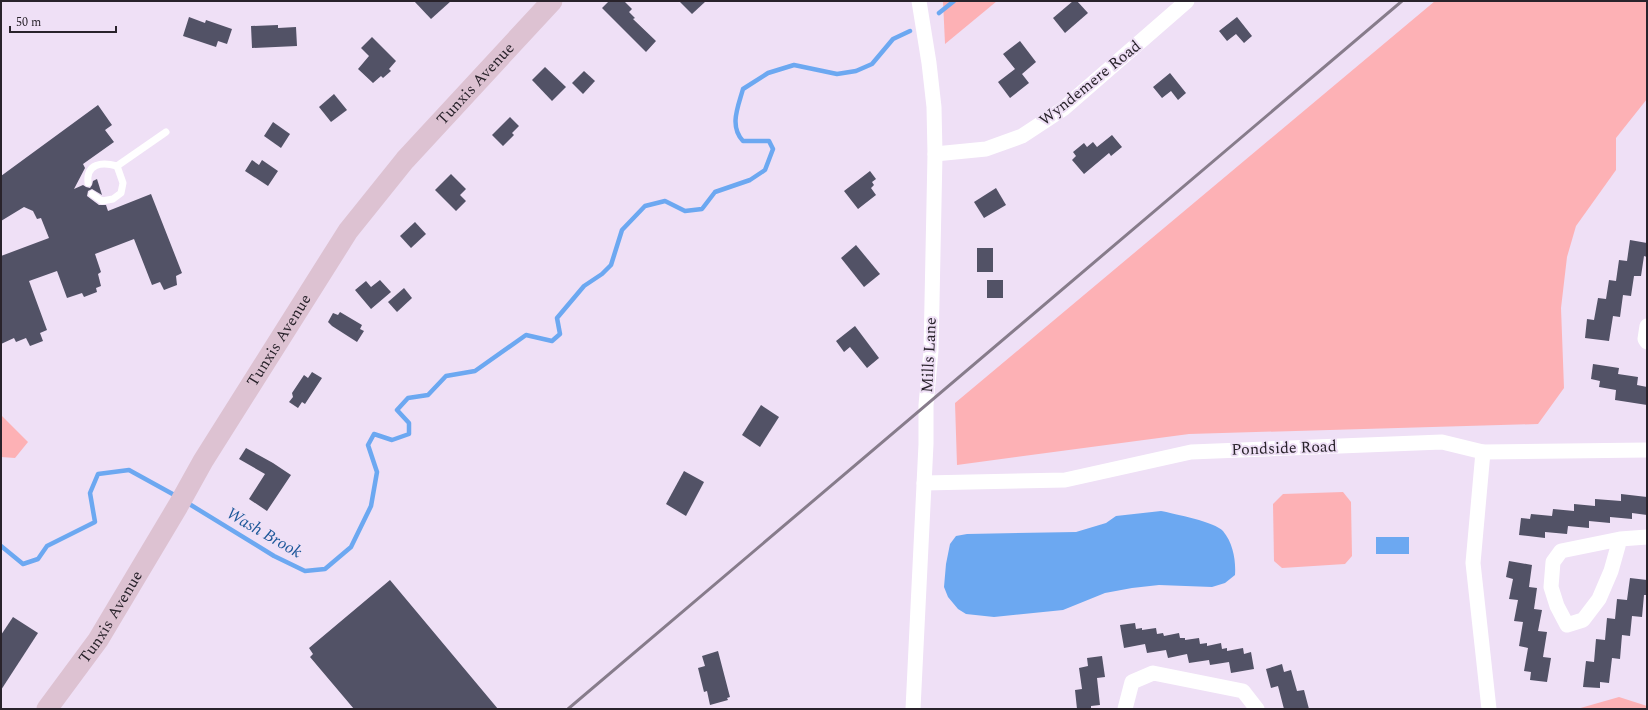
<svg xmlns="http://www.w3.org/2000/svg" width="1648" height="710" viewBox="0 0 1648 710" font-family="Spectral,serif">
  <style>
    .green { fill: #fdb1b5 }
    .water { fill: #6ca8f1 }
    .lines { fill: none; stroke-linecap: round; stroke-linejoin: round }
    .stream { stroke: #6ca8f1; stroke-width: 4.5 }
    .building { fill: #525266 }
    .lane { stroke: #fff; stroke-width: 7 }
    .street { stroke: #fff; stroke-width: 15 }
    .secondary { stroke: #ddc2d2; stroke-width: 21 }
    .rail { stroke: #877c8b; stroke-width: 3 }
    .labels { text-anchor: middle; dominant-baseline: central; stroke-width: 4; stroke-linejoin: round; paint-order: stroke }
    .street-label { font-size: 16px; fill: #29232b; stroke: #efe0f6 }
    .water-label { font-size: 17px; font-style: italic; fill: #1e589a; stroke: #efe0f6 }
  </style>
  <rect width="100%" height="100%" fill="#efe0f6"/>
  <g class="green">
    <path d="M 943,1 L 997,1 L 945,44 Z"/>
    <path d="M 1435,1 L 1647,1 L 1647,99 L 1616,138 L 1616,170 L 1576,226 L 1567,257 L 1561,308 L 1564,388 L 1538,424 L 1189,434 L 957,465 L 955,403 Z"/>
    <path d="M 1,415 L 28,442 L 15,458 L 1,457 Z"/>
    <path d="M 1343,492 L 1351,502 L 1352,556 L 1345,564 L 1282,568 L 1274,561 L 1273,504 L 1283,494 Z"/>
    <path d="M 1619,697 L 1647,706 L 1647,709 L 1577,709 Z"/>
  </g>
  <g class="water">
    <path d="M 1161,511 C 1175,514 1215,522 1223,531 C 1233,543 1236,560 1235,575 L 1225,583 L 1212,587 L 1159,585 L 1132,588 L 1105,593 L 1063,610 L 994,617 L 966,614 L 958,609 L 948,597 L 944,587 L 946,564 L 950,544 L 956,536 L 967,534 L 1076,532 L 1106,523 L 1116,516 Z"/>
    <rect x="1376" y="537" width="33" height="17"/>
  </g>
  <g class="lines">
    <g class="stream">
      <path d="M 939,13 L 954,1"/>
      <path d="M 186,502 L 274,556 L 305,571 L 325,569 L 351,547 L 371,506 L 377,472 L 368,445 L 374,434 L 392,440 L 409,434 L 409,423 L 397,410 L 408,398 L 428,395 L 446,376 L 475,371 L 526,335 L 552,341 L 560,334 L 557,318 L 584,286 L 602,274 L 611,265 L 622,230 L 645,206 L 665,201 L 685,211 L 702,209 L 715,192 L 750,180 L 765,170 L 773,149 L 769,141 L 743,141 C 729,126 738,107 743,89 L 768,73 L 794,65 L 837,74 L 856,71 L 872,64 L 893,39 L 910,31"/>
      <path d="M 1,546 L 23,564 L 38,559 L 47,546 L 95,522 L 90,493 L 98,474 L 129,470 L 178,497"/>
    </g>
  </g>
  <g class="building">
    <path d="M 414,1 L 451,1 L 431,19 Z"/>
    <path d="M 609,1 L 624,1 L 632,9 L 629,12 L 635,18 L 633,19 L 656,41 L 646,52 L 602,8 Z"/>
    <path d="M 679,1 L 706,1 L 692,14 Z"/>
    <path d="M 1073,1 L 1077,1 L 1088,13 L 1065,33 L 1053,18 Z"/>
    <path d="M 189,17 L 205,23 L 206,20 L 232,29 L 227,44 L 218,41 L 216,47 L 183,36 Z"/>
    <path d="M 1237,17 L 1252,36 L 1244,43 L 1236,34 L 1227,41 L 1219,31 Z"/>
    <path d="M 278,25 L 278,28 L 296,27 L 297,46 L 252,48 L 251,26 Z"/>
    <path d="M 372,37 L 396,61 L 389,69 L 391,71 L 383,78 L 381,76 L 373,83 L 358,69 L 369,56 L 361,48 Z"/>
    <path d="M 1020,41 L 1036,62 L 1022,74 L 1029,83 L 1010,98 L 998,82 L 1015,69 L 1003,54 Z"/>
    <path d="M 545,67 L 566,87 L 552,101 L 532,80 Z"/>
    <path d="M 584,71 L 595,81 L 583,94 L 572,83 Z"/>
    <path d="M 1170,73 L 1186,93 L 1178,100 L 1171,91 L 1162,98 L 1153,87 Z"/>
    <path d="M 334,94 L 347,110 L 331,122 L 319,107 Z"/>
    <path d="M 98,105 L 112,125 L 105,130 L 114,142 L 83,164 L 85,168 L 74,189 L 83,185 L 86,187 L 90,188 L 92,185 L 93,181 L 97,179 L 102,195 L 92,189 L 88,191 L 87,196 L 99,205 L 106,205 L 108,211 L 151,194 L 182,273 L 176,276 L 177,285 L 164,290 L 160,282 L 152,285 L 134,239 L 95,254 L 101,272 L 98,274 L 101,286 L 96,288 L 97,292 L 84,297 L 82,293 L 67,298 L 57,271 L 29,281 L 47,330 L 40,333 L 43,341 L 30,346 L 26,338 L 16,342 L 14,338 L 1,344 L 1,256 L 49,238 L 41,218 L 37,219 L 33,211 L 24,207 L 1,221 L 1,176 Z"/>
    <path d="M 510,117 L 519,126 L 512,133 L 514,135 L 503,146 L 492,135 Z"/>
    <path d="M 273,122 L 290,134 L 281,148 L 264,136 Z"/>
    <path d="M 1112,135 L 1122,147 L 1111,156 L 1109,153 L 1084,174 L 1072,160 L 1076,156 L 1073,152 L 1084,143 L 1087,147 L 1093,142 L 1097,147 Z"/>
    <path d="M 252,160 L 259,165 L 262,160 L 278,171 L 268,186 L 245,171 Z"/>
    <path d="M 870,171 L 876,179 L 872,182 L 874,185 L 871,188 L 876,195 L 858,209 L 844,191 Z"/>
    <path d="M 451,174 L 466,189 L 460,195 L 466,201 L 456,211 L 435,190 Z"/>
    <path d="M 996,188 L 1006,205 L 984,218 L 974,202 Z"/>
    <path d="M 415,222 L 426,234 L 411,248 L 400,236 Z"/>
    <path d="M 1630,240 L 1647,243 L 1647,257 L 1644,256 L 1641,276 L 1634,276 L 1631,296 L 1623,295 L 1620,317 L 1613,316 L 1609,341 L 1585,338 L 1587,319 L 1594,320 L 1598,298 L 1606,299 L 1609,280 L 1616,281 L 1619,260 L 1627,261 Z"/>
    <path d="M 856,245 L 880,274 L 864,287 L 841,258 Z"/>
    <rect x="977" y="248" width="16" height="24"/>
    <path d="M 380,280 L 391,292 L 371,309 L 355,290 L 366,281 L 371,287 Z"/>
    <rect x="987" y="280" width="16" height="18"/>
    <path d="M 404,288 L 412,298 L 397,312 L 388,302 Z"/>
    <path d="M 340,312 L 362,325 L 360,329 L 364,331 L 357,342 L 332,326 L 328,322 L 333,313 L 338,315 Z"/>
    <path d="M 855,326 L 879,358 L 867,368 L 850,347 L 844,352 L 836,341 Z"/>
    <path d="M 1593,364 L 1619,368 L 1618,374 L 1638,377 L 1637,385 L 1647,387 L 1647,405 L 1615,400 L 1616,390 L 1599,387 L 1600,381 L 1591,379 Z"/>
    <path d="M 312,372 L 322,378 L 305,404 L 302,402 L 298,408 L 289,402 L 293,397 L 292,393 L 304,375 L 308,378 Z"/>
    <path d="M 761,405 L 779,417 L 760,447 L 742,435 Z"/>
    <path d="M 246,448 L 273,463 L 291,475 L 267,511 L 249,499 L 265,474 L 239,459 Z"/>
    <path d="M 684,471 L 704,482 L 686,516 L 666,504 Z"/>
    <path d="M 1621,494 L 1647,497 L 1647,515 L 1632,513 L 1632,519 L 1610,517 L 1610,523 L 1589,521 L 1589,528 L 1568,526 L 1567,534 L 1545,532 L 1545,538 L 1519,535 L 1521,518 L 1530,519 L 1531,514 L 1552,516 L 1553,509 L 1574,511 L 1574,504 L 1595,506 L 1595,499 L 1621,501 Z"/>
    <path d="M 1509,561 L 1532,565 L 1529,587 L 1537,588 L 1534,609 L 1542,610 L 1538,631 L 1547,632 L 1543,657 L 1551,658 L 1547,682 L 1530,680 L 1531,672 L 1524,671 L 1528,648 L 1519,646 L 1523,622 L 1514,621 L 1518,600 L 1509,599 L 1513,579 L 1506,577 Z"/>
    <path d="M 1630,578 L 1647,580 L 1647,595 L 1644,595 L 1642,617 L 1632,616 L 1630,636 L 1622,635 L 1620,659 L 1612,658 L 1609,683 L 1600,682 L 1600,688 L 1583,687 L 1586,661 L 1594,662 L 1596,639 L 1605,640 L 1607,618 L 1615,619 L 1617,599 L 1627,600 Z"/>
    <path d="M 390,580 L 498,709 L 354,709 L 310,657 L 313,654 L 309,648 Z"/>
    <path d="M 13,617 L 38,633 L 1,690 L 1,635 Z"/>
    <path d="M 1135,623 L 1136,629 L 1142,628 L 1142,630 L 1156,628 L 1157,634 L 1163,633 L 1164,636 L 1179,633 L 1180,638 L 1185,638 L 1185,640 L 1199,638 L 1200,644 L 1207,643 L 1207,646 L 1221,643 L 1222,649 L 1227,648 L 1227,651 L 1243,648 L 1244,654 L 1251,652 L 1254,669 L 1231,673 L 1229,662 L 1210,665 L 1209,660 L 1189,663 L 1187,654 L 1168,658 L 1166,650 L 1147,653 L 1145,644 L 1124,648 L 1120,625 Z"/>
    <path d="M 718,651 L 730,697 L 727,698 L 728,700 L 710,705 L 707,691 L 704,692 L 698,668 L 705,666 L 702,656 Z"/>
    <path d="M 1102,656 L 1105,677 L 1097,678 L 1100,705 L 1091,706 L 1091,709 L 1077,709 L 1075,690 L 1082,689 L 1079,668 L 1088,666 L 1087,658 Z"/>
    <path d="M 1282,664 L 1284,672 L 1291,670 L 1297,691 L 1304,690 L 1309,709 L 1284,709 L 1278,686 L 1271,688 L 1266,669 Z"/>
  </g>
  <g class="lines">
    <g class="lane">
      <path d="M 88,183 C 86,163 102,162 117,166 L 166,132"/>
      <path d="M 92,194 L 102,201 L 113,199 L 121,193 L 123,183 L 117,166"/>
    </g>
    <g class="street">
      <path d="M 935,154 L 986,149 L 1022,136 L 1063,109 L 1187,1"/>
      <path d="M 1647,326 L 1645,339 L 1647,342"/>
      <path d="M 1483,452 L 1473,563 L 1489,709"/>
      <path d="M 924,483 L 1065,480 L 1191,452 L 1442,442 L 1483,452 L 1647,450"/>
      <path d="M 1620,539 L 1611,571 L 1599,599 L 1583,620 L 1567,625 L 1557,606 L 1551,587 L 1553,562 L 1561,551 L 1620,539 L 1647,537"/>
      <path d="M 913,709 L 926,444 L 926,405 L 931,351 L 935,154 L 934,107 L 929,63 L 919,1"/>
      <path d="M 1125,709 L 1132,682 L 1153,673 L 1243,691 L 1257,709"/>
    </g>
    <path class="secondary" id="s1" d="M 47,709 L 98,640 L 178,506 L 203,461 L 348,231 L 405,160 L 552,1"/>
    <path class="rail" d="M 568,709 L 1402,1"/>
  </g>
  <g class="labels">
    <g class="street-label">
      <text transform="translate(1090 83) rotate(-39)">Wyndemere Road</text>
      <text stroke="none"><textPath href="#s1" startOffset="760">Tunxis Avenue</textPath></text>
      <text stroke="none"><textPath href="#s1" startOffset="436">Tunxis Avenue</textPath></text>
      <text transform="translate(929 355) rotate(-87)">Mills Lane</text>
      <text transform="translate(1284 448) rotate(-2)">Pondside Road</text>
      <text stroke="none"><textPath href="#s1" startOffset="112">Tunxis Avenue</textPath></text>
    </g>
    <g class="water-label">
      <text transform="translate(264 533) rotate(30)">Wash Brook</text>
    </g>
  </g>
  <rect width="1648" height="710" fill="none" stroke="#29232b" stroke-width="4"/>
  <path d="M10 26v6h106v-6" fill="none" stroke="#29232b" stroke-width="2"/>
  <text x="16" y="26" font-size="12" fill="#29232b" stroke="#efe0f6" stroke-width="3" paint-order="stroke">50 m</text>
</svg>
